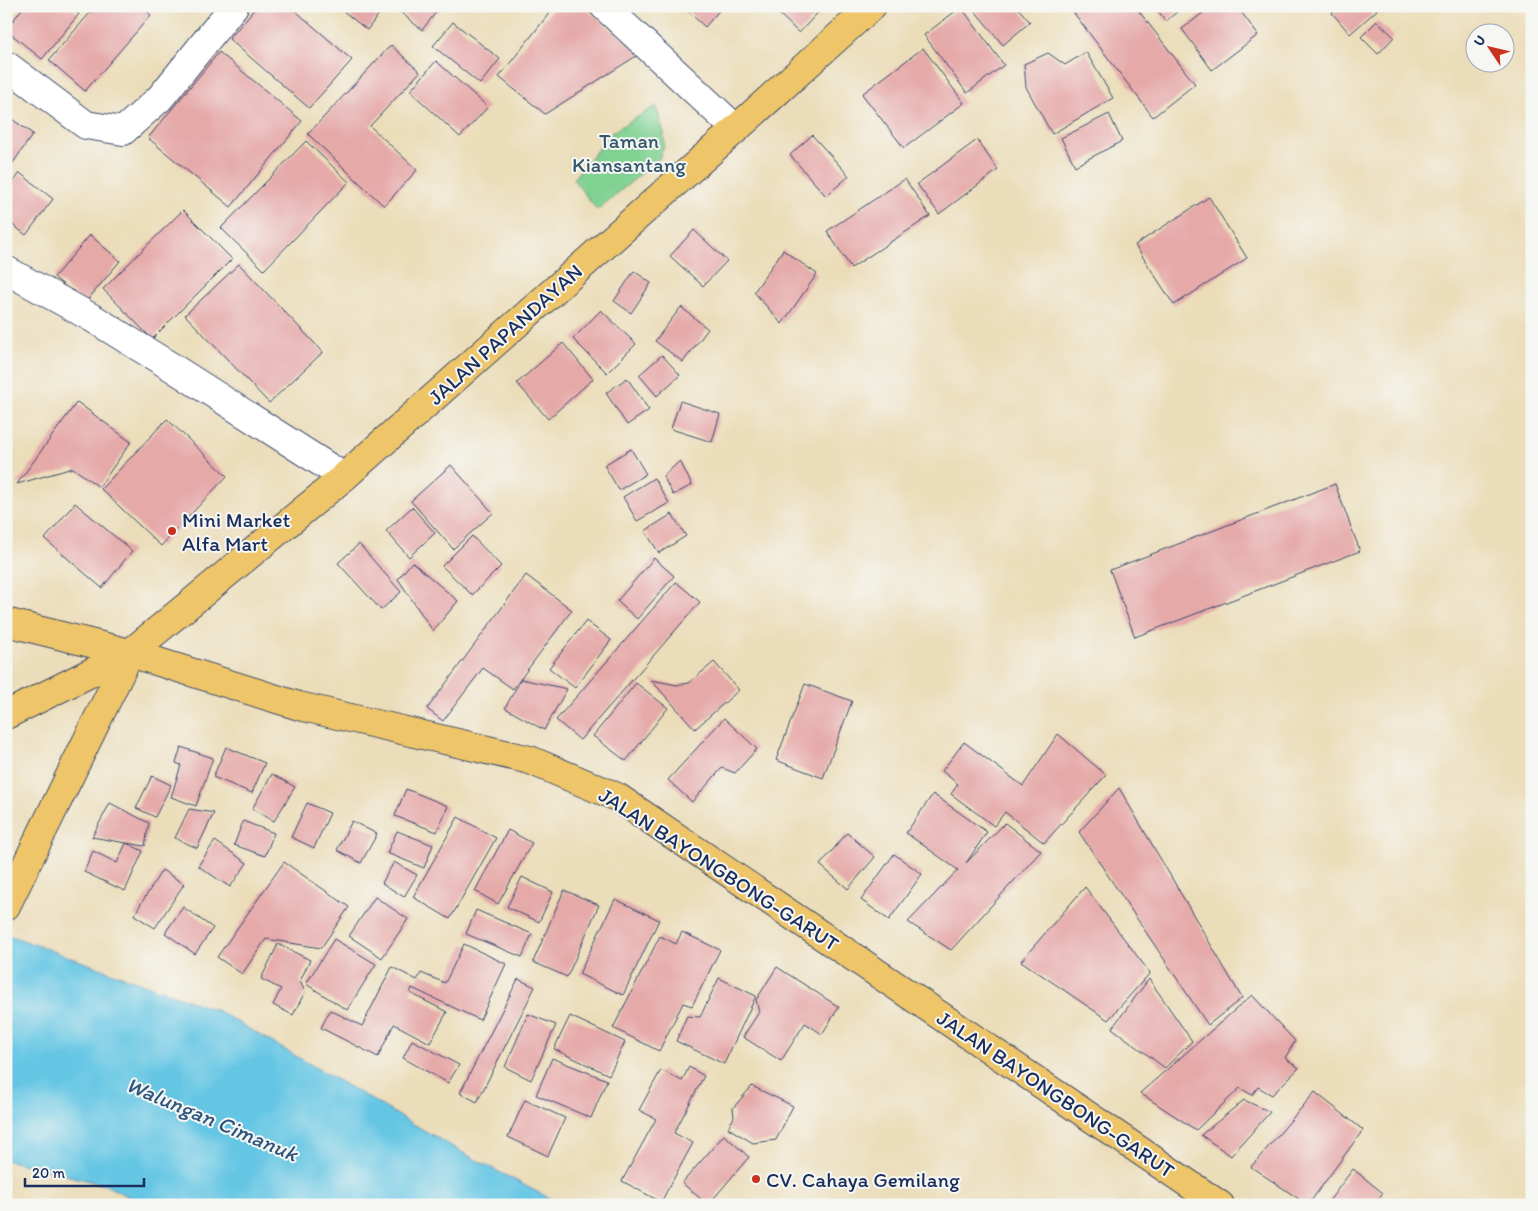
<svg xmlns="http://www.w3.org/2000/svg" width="1538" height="1211" viewBox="0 0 1538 1211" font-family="Itim,sans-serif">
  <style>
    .green { fill: #80d192; stroke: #4e8078 }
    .water { fill: #65c6e4; stroke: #407aa1 }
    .building { fill: #e5a9a8 }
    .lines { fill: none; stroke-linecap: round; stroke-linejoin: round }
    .minor-casing { stroke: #3a496c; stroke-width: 30 }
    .major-casing { stroke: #3a496c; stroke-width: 30 }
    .minor { stroke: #fff; stroke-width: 28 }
    .major { stroke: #eec569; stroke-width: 28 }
    .poi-dot { fill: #c8321e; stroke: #f6f6f2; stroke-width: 2 }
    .labels { text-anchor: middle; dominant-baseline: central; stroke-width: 4; stroke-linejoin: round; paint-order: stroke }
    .park-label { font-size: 21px; fill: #34586b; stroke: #f6f6f2 }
    .street-label { font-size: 21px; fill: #1b2f5e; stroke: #f6f6f2 }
    .poi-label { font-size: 21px; fill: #1b2f5e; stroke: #f6f6f2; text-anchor: start }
    .water-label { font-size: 22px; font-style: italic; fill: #2e5580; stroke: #f6f6f2 }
  </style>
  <rect width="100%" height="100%" fill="#f6f6f2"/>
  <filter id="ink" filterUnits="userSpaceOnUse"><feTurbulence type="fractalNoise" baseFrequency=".02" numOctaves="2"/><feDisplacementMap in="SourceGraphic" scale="10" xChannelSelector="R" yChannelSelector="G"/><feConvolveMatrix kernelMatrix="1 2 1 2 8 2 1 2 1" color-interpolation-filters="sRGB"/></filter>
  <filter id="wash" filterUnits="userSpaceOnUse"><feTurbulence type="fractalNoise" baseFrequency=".0096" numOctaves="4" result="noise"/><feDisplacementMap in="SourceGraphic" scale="20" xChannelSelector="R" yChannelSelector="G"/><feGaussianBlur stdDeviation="1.12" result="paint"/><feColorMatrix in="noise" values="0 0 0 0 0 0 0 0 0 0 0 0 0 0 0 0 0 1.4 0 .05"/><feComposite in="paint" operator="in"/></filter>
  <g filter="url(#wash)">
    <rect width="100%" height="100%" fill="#ebddb9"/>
    <path class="green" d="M 656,106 L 664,133 L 664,145 L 659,159 L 597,210 L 573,179 L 612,132 Z"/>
    <path class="water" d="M 6,934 L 218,1011 L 465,1154 L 562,1205 L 146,1205 L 105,1185 L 6,1160 Z"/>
    <g id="blocks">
      <g class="building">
        <path d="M 24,6 L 69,6 L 79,14 L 42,59 L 6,30 Z"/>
        <path d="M 96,6 L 141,6 L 151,15 L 85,91 L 49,60 Z"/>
        <path d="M 173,6 L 185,6 L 181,12 Z"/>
        <path d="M 257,6 L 290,6 L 352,60 L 309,108 L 229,39 Z"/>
        <path d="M 337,6 L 378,6 L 382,10 L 367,30 Z"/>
        <path d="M 393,6 L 441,6 L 422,30 Z"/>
        <path d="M 555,6 L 582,6 L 641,53 L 545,114 L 499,77 Z"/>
        <path d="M 682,6 L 723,6 L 705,27 Z"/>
        <path d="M 771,6 L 824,6 L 799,33 Z"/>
        <path d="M 971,6 L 1016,6 L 1030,22 L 1003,45 Z"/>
        <path d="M 1072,6 L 1135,6 L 1195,84 L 1153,117 L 1070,8 Z"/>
        <path d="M 1154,6 L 1184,6 L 1166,21 Z"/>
        <path d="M 1212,6 L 1237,6 L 1258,35 L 1212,70 L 1182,29 Z"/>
        <path d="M 1339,6 L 1374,6 L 1377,10 L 1350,34 L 1332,13 Z"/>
        <path d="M 961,7 L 1004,65 L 967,93 L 924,35 Z"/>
        <path d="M 1377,21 L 1394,37 L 1378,54 L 1361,37 Z"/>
        <path d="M 453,22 L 500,59 L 480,84 L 433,46 Z"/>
        <path d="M 391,45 L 420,72 L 370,126 L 417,170 L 384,206 L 308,134 Z"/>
        <path d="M 923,48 L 964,103 L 904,148 L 862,94 Z"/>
        <path d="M 219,52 L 302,121 L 231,207 L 148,138 Z"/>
        <path d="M 1086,52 L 1113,98 L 1052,134 L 1026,87 L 1024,64 L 1048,53 L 1065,65 Z"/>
        <path d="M 436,61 L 488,107 L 460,137 L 410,91 Z"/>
        <path d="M 1109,114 L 1122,141 L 1075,166 L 1061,138 Z"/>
        <path d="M 6,115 L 33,134 L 6,173 Z"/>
        <path d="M 812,135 L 849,176 L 826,196 L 790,155 Z"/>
        <path d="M 977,140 L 998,170 L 939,214 L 917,184 Z"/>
        <path d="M 306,141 L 349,182 L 264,270 L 221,228 Z"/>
        <path d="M 20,173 L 53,199 L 26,235 L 6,220 L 6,192 Z"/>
        <path d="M 905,179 L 930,216 L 851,268 L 827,231 Z"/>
        <path d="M 1209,197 L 1247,258 L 1174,305 L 1135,245 Z"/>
        <path d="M 183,210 L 232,259 L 152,339 L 103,289 Z"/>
        <path d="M 694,230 L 727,261 L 703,286 L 670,256 Z"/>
        <path d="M 90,235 L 120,261 L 85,303 L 54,277 Z"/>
        <path d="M 783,250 L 817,274 L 782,324 L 754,292 Z"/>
        <path d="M 239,264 L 323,352 L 269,403 L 185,315 Z"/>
        <path d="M 634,271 L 651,283 L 631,313 L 614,301 Z"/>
        <path d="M 681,307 L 708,329 L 683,362 L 655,341 Z"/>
        <path d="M 601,310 L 636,344 L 607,373 L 573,339 Z"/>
        <path d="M 563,343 L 593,379 L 548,419 L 517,383 Z"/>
        <path d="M 662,355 L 680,375 L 657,396 L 639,375 Z"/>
        <path d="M 627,378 L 649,410 L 627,425 L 606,393 Z"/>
        <path d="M 680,401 L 720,414 L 712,442 L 671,429 Z"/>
        <path d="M 77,402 L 131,442 L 99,487 L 73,468 L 17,484 Z"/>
        <path d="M 167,419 L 227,476 L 161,546 L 101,489 Z"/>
        <path d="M 631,449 L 646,474 L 619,490 L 604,465 Z"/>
        <path d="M 680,461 L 692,485 L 673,495 L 663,476 Z"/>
        <path d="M 451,465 L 493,513 L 453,549 L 411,501 Z"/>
        <path d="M 654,478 L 669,503 L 637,521 L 623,497 Z"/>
        <path d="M 1335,484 L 1360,551 L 1135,637 L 1110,570 Z"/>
        <path d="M 75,503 L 132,551 L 102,588 L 45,539 Z"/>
        <path d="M 412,507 L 435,533 L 409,557 L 386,531 Z"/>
        <path d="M 672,514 L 686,536 L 659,553 L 645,531 Z"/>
        <path d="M 472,536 L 501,566 L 472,595 L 442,566 Z"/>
        <path d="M 359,544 L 401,592 L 381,610 L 338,563 Z"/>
        <path d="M 654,558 L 674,576 L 637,619 L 617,601 Z"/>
        <path d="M 412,562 L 458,601 L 433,631 L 398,579 Z"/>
        <path d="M 526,575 L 572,610 L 513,689 L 483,668 L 443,721 L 427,709 Z"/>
        <path d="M 676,582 L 700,602 L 580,740 L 556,720 Z"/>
        <path d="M 586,621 L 611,640 L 575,688 L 549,668 Z"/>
        <path d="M 714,662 L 739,690 L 695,729 L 651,680 L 677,685 L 689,683 Z"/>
        <path d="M 521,679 L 567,689 L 544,730 L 505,708 Z"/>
        <path d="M 636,683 L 668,708 L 626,761 L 593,736 Z"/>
        <path d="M 805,684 L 852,701 L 823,778 L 776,760 Z"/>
        <path d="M 724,718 L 757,749 L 735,773 L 722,768 L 692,802 L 668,780 Z"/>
        <path d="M 1058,734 L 1106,775 L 1044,843 L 1005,812 L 994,826 L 951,794 L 958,784 L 942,771 L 964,742 L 1023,786 Z"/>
        <path d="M 181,747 L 213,758 L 196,806 L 171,797 L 181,765 L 176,763 Z"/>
        <path d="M 226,747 L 265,763 L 252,793 L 213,777 Z"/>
        <path d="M 272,774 L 295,787 L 274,821 L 252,809 Z"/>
        <path d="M 152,776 L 171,785 L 155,817 L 136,808 Z"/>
        <path d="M 1119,788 L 1242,998 L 1208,1025 L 1079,832 Z"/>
        <path d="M 406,789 L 448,806 L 437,832 L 395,816 Z"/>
        <path d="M 933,794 L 987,832 L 966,863 L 1005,823 L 1041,851 L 951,950 L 908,922 L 958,870 L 906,833 Z"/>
        <path d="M 110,803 L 149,823 L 145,846 L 126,843 L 143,851 L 125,891 L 84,872 L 93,851 L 117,863 L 126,843 L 92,837 Z"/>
        <path d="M 307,803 L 330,813 L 314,848 L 291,837 Z"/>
        <path d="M 189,809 L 214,813 L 197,848 L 175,838 Z"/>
        <path d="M 458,817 L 496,838 L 450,919 L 413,897 Z"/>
        <path d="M 243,821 L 274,833 L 265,856 L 234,845 Z"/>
        <path d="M 352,821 L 377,834 L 361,863 L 337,850 Z"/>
        <path d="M 508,830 L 532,843 L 498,904 L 475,891 Z"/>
        <path d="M 397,831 L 433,845 L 424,868 L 387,853 Z"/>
        <path d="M 847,833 L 875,857 L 848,889 L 820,865 Z"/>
        <path d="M 215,841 L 247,863 L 230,887 L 198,866 Z"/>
        <path d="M 894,854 L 922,874 L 889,920 L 861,900 Z"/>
        <path d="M 284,862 L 349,907 L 321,948 L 266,939 L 242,974 L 217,957 Z"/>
        <path d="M 394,862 L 417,875 L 404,897 L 382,883 Z"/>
        <path d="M 162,870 L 184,884 L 155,928 L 134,915 Z"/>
        <path d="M 522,877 L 553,892 L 539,922 L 507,907 Z"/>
        <path d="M 1085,887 L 1150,973 L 1108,1020 L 1021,961 Z"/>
        <path d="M 564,890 L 599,905 L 567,977 L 533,962 Z"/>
        <path d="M 375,897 L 408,919 L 382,958 L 349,936 Z"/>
        <path d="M 615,899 L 659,920 L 623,995 L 579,974 Z"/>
        <path d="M 183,907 L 213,928 L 195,954 L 165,933 Z"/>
        <path d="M 476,910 L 532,934 L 522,957 L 466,934 Z"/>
        <path d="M 682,932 L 720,950 L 692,1006 L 683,1003 L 659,1051 L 613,1028 L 660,936 L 676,944 Z"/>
        <path d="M 334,939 L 376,964 L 347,1010 L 306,984 Z"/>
        <path d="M 278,944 L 310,960 L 300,981 L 305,992 L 293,1015 L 273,1005 L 281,989 L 261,979 Z"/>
        <path d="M 464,944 L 506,964 L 480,1020 L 412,988 L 410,993 L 447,1012 L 430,1043 L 394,1024 L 378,1057 L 321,1028 L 330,1010 L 362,1026 L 392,967 L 417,980 L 421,973 L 445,983 Z"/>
        <path d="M 777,967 L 839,1007 L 822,1034 L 805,1023 L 781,1061 L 743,1037 L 759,1012 L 756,1000 Z"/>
        <path d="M 719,978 L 756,996 L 724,1064 L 676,1041 L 687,1016 L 700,1017 Z"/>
        <path d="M 518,979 L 535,987 L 477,1102 L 460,1093 Z"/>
        <path d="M 1149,979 L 1192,1041 L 1165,1068 L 1112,1028 Z"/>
        <path d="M 1252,995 L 1295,1041 L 1285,1058 L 1299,1068 L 1272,1095 L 1258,1087 L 1252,1095 L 1240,1088 L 1196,1130 L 1140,1093 Z"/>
        <path d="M 528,1014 L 556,1025 L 531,1080 L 505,1067 Z"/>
        <path d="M 570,1016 L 625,1042 L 609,1075 L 554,1049 Z"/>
        <path d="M 412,1040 L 459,1065 L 448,1083 L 403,1058 Z"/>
        <path d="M 552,1058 L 607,1080 L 591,1118 L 536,1095 Z"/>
        <path d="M 689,1067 L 704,1076 L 674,1133 L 693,1143 L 661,1202 L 622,1181 L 656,1119 L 639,1110 L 661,1070 L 682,1081 Z"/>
        <path d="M 752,1086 L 793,1106 L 776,1140 L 753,1143 L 728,1128 L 734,1117 L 733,1108 Z"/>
        <path d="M 1315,1092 L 1363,1130 L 1308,1205 L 1251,1167 Z"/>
        <path d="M 525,1100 L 565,1118 L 548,1156 L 508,1137 Z"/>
        <path d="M 1244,1100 L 1270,1112 L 1231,1156 L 1201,1135 Z"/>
        <path d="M 724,1135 L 749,1157 L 708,1205 L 682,1183 Z"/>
        <path d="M 1353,1169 L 1383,1193 L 1373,1205 L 1326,1205 Z"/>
      </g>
    </g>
  </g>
  <g filter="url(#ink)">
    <use href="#blocks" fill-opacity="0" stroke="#3a496c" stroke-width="1"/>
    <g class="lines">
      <g class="minor-casing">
        <g id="minor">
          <path d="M 604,6 L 736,129"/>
          <path d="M 6,65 L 86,125 L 123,131 L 160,98 L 234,6"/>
          <path d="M 6,270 L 94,319 L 170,366 L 344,477"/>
        </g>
      </g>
      <g class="major-casing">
        <g id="major">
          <path d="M 6,622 L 130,653 L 299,706 L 530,760 L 617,797 L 1220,1205"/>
          <path d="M 6,715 L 130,653 L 344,477 L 736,129 L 872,6"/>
          <path d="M 6,906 L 130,653"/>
        </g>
      </g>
      <use href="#minor" class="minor"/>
      <use href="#major" class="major"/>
    </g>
  </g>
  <g class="poi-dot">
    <circle cx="172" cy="531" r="5"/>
    <circle cx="756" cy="1179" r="5"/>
  </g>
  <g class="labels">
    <g class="park-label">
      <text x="629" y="140">Taman<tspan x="629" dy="24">Kiansantang</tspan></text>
    </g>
    <g class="street-label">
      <text transform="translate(505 334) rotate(-42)">JALAN PAPANDAYAN</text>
      <text transform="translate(719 869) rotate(33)">JALAN BAYONGBONG-GARUT</text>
      <text transform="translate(1056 1094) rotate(34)">JALAN BAYONGBONG-GARUT</text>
    </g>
    <g class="poi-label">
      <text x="182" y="519">Mini Market<tspan x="182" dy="24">Alfa Mart</tspan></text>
      <text x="766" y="1179">CV. Cahaya Gemilang</text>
    </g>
    <g class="water-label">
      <text transform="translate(212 1119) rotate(23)">Walungan Cimanuk</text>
    </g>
  </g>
  <rect width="1538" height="1211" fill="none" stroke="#f6f6f2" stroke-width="25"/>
  <g transform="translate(1490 48) rotate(305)"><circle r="24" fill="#f6f6f2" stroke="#9ea6b7"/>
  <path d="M0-4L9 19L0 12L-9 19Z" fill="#c8321e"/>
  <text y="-8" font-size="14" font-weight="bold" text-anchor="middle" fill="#1b2f5e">U</text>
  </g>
  <path d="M25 1178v8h119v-8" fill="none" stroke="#1b2f5e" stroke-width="2.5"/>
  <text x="32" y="1178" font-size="15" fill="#1b2f5e" stroke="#f6f6f2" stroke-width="4" paint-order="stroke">20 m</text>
</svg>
